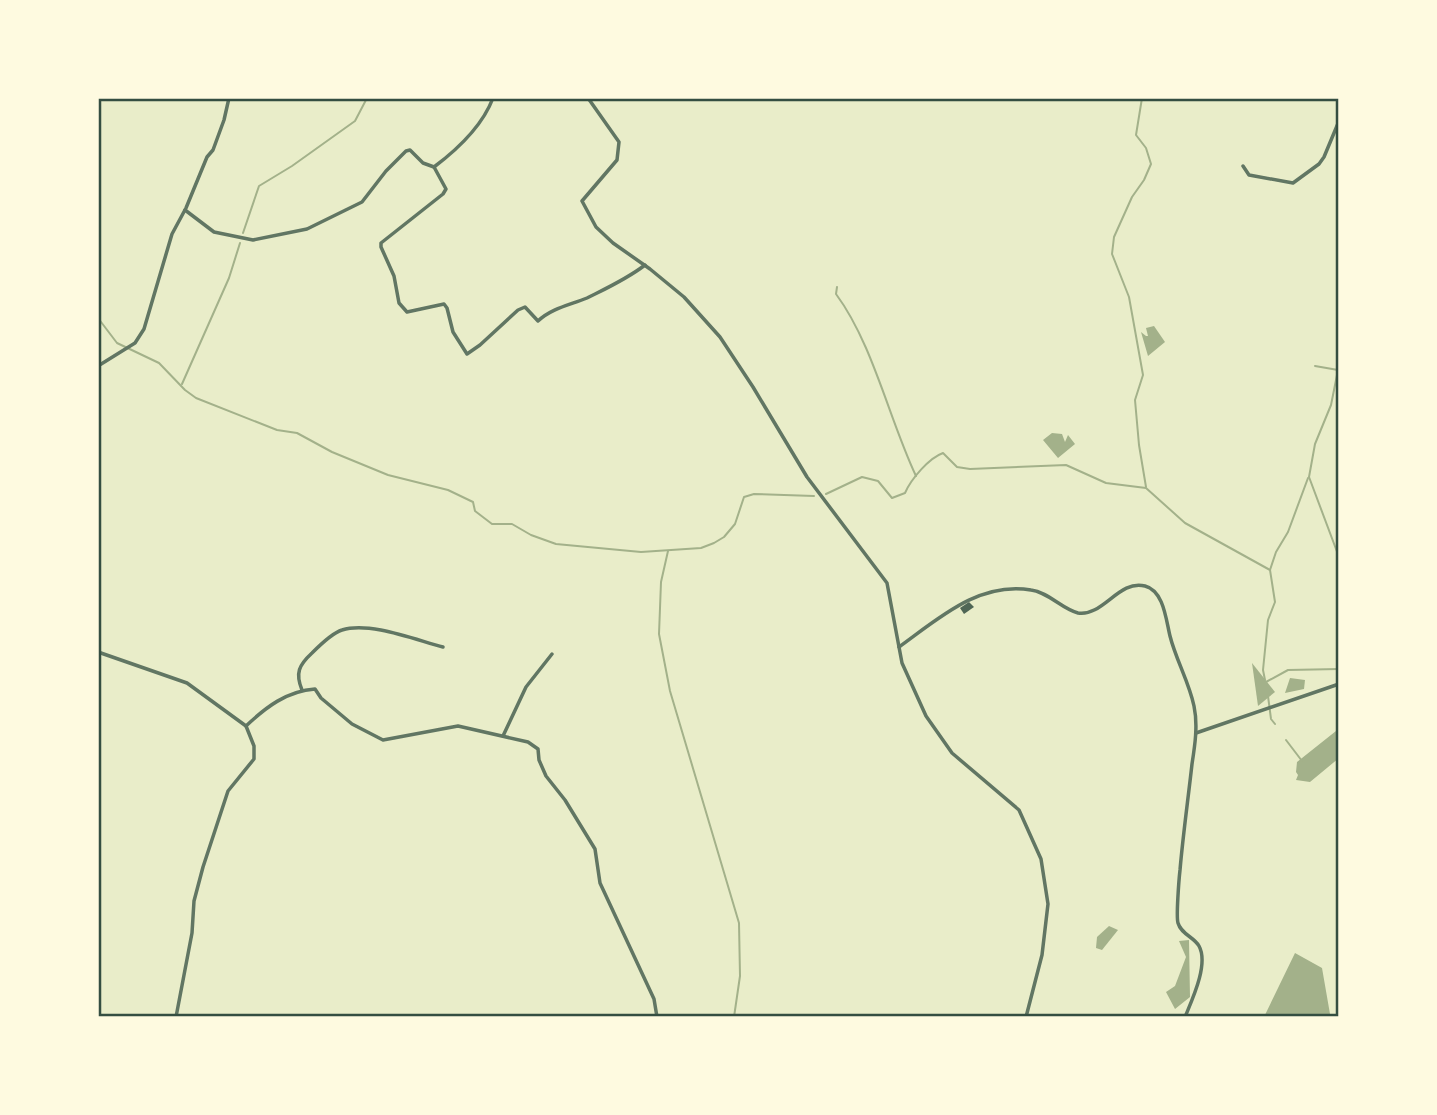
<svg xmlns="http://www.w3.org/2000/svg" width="1437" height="1115" viewBox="0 0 1437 1115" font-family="'Exo 2',sans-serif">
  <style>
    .water { fill: #a3b18a }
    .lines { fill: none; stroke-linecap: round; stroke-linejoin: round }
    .stream { stroke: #a3b18a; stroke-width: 2 }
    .building { fill: #4f6655 }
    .minor { stroke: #617663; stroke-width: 3.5 }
    .neatline { fill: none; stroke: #344e41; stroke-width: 2.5 }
  </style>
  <rect width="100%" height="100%" fill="#e9edc9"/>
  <g class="water">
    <path d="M 1154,326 L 1165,342 L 1148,356 L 1141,332 L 1146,336 L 1148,336 L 1146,328 Z"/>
    <path d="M 1052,433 L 1062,434 L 1065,442 L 1068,435 L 1075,444 L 1058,458 L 1043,440 Z"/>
    <path d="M 1252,663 L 1275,692 L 1258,706 Z"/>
    <path d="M 1290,678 L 1305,680 L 1304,689 L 1285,693 Z"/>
    <path d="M 1336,731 L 1339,734 L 1339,758 L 1310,782 L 1296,780 L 1298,775 L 1296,772 L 1297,762 Z"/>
    <path d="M 1109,926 L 1118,930 L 1102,950 L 1096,948 L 1097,937 Z"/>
    <path d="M 1189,940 L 1190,997 L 1175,1009 L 1166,992 L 1175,986 L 1186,957 L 1179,941 Z"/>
    <path d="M 1295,953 L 1322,968 L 1330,1014 L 1334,1017 L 1264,1017 Z"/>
  </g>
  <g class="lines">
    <g class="stream">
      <path d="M 1142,98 L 1136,135 L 1146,148 L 1151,164 L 1144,180 L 1132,197 L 1114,237 L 1112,254 L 1129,297 L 1143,375 L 1135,400 L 1139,445 L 1146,487"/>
      <path d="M 243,233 L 259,186 L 292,166 L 355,121 L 367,98"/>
      <path d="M 837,287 L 836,294 C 873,344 889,419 916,476"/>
      <path d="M 98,318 L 117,343 L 159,363 L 185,390 L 196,398 L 277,430 L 297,433 L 332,452 L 388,475 L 448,490 L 473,502 L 475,511 L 492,524 L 512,524 L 531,535 L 556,544 L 641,552 L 701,548 L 714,543 L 724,537 L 735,524 L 744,497 L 754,494 L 814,496"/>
      <path d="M 1315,366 L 1338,370 L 1331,405 L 1315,444 L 1309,477 L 1339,557"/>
      <path d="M 182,384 L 229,278 L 240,243"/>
      <path d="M 826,494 L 862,477 L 878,481 L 892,498 L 905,493 C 911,479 929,458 943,453 L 957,467 L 970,469 L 1066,465 L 1106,483 L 1146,488 L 1185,523 L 1270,570 L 1275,602 L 1268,620 L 1263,670 L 1265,680"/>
      <path d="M 668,551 L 661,582 L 659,634 L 670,691 L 739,923 L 740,976 L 734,1017"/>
      <path d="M 1270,570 L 1276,552 L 1288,532 L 1308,478"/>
      <path d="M 1266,682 L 1288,670 L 1339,669"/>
      <path d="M 1268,696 L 1271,719 L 1275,724"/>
      <path d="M 1286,740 L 1302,761"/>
    </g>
  </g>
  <path class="building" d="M 969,602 L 974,607 L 964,614 L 960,608 Z"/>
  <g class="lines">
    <g class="minor">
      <path d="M 588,98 L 619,142 L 617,160 L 582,201 L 596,227 L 613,243 L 650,269 L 684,297 L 720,337 L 753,387 L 807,477 L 887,583 L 902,663 L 926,716 L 952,753 L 1019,810 L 1041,859 L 1048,904 L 1042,955 L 1026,1017"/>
      <path d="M 1243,166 L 1249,175 L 1293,183 L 1319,164 L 1324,157 L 1339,121"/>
      <path d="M 434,167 L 446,189 L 443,194 L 381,243 L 381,247 L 394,276 L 399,303 L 407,312 L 444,304 L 447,308 L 453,332 L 467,354 L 480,345 L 518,310 L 525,307 L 538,321 C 552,308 570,305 587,298 C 607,288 627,279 645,265"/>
      <path d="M 185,210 L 214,232 L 253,240 L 307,229 L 362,202 L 386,171 L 406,151 L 410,150 L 423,163 L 434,167 C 458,149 482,127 493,98"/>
      <path d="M 98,366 L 135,343 L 144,329 L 172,234 L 186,208 L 207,157 L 213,150 L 224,120 L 229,98"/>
      <path d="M 899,647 C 938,619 979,581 1031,590 C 1048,592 1062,609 1078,613 C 1103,617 1119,579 1145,586 C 1164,591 1166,620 1170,636 C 1176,660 1189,682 1194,706 C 1198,725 1195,745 1192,764 C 1188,800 1183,835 1180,870 C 1179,879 1176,917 1178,923 C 1181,934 1194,937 1199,946 C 1209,964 1192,1000 1185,1017"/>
      <path d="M 98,652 L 187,683 L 246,726"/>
      <path d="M 302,690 C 295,673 299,665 312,653 C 320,645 332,633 342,630 C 369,621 416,640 443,647"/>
      <path d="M 1196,733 L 1339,684"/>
      <path d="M 503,736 L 526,687 L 552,654"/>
      <path d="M 176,1017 L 192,933 L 194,901 L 203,867 L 228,791 L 254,759 L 254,746 L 246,726 C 266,707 287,691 315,689 L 321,698 L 352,724 L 383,740 L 458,726 L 528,742 L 538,749 L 539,760 L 546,776 L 565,800 L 595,849 L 600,883 L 654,999 L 657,1017"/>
    </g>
  </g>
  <rect width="1437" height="1115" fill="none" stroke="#fefae0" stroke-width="200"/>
  <rect x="100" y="100" width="1237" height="915" class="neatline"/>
</svg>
